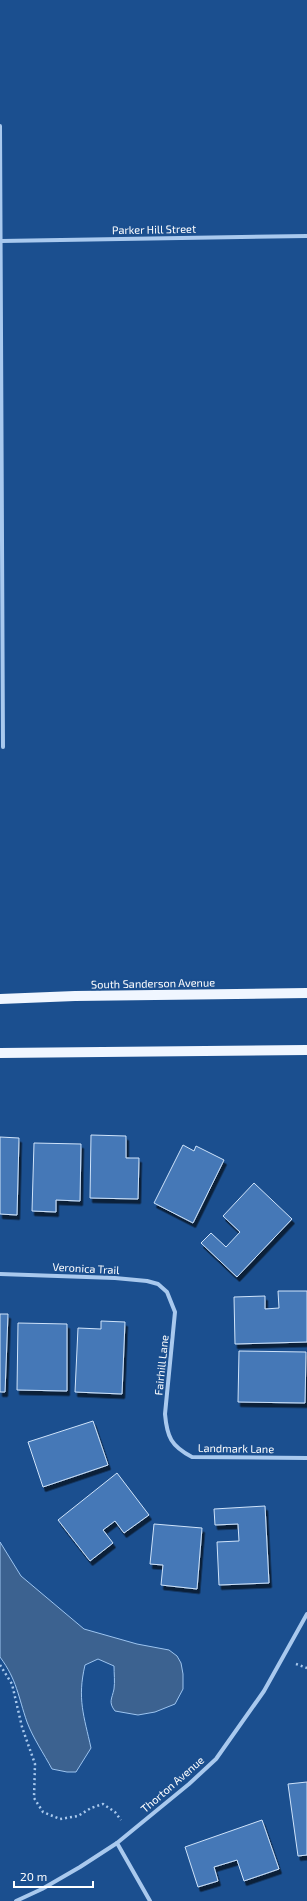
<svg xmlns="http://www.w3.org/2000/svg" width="307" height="1901" viewBox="0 0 307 1901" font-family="'Exo 2',sans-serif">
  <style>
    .water { fill: #3c6290; stroke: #9cc4f0 }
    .building { fill: #4478b7; stroke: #cfe3fa; filter: url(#shadow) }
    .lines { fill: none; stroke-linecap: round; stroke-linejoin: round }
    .path { stroke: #a9c9ee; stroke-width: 2.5; stroke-dasharray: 2 3; stroke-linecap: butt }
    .minor { stroke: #a9c9ee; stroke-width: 4 }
    .primary { stroke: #f0f6ff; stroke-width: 10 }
    .labels { text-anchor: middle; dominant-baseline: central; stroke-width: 3.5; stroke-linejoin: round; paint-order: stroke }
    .street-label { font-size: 11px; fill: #fff; stroke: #1b4f8f }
  </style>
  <defs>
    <filter id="shadow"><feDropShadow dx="2.5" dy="4.5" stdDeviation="0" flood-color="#0009"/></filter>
  </defs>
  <rect width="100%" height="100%" fill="#1b4f8f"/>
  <path class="water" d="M 0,1542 L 21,1576 L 84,1629 L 137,1644 L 169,1650 L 177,1656 L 181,1663 L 183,1674 L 183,1689 L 175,1704 L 155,1712 L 138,1715 L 115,1711 C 108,1702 112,1699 114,1689 C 115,1682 114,1673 114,1666 L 98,1659 L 85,1665 C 77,1699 84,1716 91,1748 L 76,1772 L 67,1772 L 52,1769 C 44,1754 33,1738 27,1722 C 18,1696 17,1680 0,1657 Z"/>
  <g class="building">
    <path d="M 91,1135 L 126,1136 L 126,1158 L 139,1158 L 138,1199 L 90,1198 Z"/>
    <path d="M 0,1137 L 19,1138 L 17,1215 L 0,1214 Z"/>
    <path d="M 34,1143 L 81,1144 L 80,1201 L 56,1200 L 56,1212 L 32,1211 Z"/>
    <path d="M 183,1145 L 194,1151 L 196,1146 L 224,1160 L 193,1223 L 154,1203 Z"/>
    <path d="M 254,1183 L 292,1219 L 237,1277 L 201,1243 L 211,1233 L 226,1247 L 240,1232 L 223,1216 Z"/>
    <path d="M 278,1291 L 307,1291 L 307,1342 L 235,1344 L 234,1297 L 265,1296 L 265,1309 L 279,1308 Z"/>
    <path d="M 0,1314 L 8,1314 L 5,1392 L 0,1392 Z"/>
    <path d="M 101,1321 L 125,1322 L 122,1394 L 75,1392 L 78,1328 L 101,1329 Z"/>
    <path d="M 18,1323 L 67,1324 L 67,1391 L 17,1390 Z"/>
    <path d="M 239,1351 L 306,1352 L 305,1403 L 238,1402 Z"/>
    <path d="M 93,1421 L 108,1465 L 43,1487 L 28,1442 Z"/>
    <path d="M 117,1473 L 149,1515 L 124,1533 L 115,1521 L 103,1530 L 113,1543 L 90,1561 L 58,1520 Z"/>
    <path d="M 265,1506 L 269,1583 L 219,1585 L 217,1542 L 239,1541 L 238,1524 L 215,1525 L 214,1509 Z"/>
    <path d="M 154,1524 L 202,1528 L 197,1589 L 161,1585 L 163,1565 L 150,1564 Z"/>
    <path d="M 307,1782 L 307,1855 L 298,1856 L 288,1784 Z"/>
    <path d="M 262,1820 L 279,1869 L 244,1881 L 237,1860 L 214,1867 L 218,1881 L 198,1887 L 185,1847 Z"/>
  </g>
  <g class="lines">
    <g class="path">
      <path d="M 296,1664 L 307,1668"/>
      <path d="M 0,1665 L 12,1684 L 22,1727 L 35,1764 L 34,1798 L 43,1812 L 60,1819 L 78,1816 L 91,1808 L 103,1804 L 115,1812 L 121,1820"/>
    </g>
    <g class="minor">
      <path d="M 0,126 L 3,747"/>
      <path d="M 1,241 L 307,236"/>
      <path d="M 0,1274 L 115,1278 L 147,1281 L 158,1284 L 167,1292 L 175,1312 L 165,1414 C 167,1437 171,1446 192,1457 L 307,1458"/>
      <path d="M 117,1843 L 150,1901"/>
      <path d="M 16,1901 L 42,1889 L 80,1867 L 117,1843 L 189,1784 L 216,1759 L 264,1691 L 307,1614"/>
    </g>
    <g class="primary">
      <path d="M 0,999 L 75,996 L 307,993"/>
      <path d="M 0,1053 L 307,1050"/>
    </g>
  </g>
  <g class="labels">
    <g class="street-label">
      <text transform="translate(154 229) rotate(-1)">Parker Hill Street</text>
      <text transform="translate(153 983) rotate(-1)">South Sanderson Avenue</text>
      <text transform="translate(86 1268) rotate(3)">Veronica Trail</text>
      <text transform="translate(161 1365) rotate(-84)">Fairhill Lane</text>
      <text transform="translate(236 1448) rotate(1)">Landmark Lane</text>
      <text transform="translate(172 1784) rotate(-41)">Thorton Avenue</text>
    </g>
  </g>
  <path d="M14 1881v6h79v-6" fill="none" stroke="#ffffff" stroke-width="2"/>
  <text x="20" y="1881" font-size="12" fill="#ffffff" stroke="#1b4f8f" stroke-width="3" paint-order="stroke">20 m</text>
</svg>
